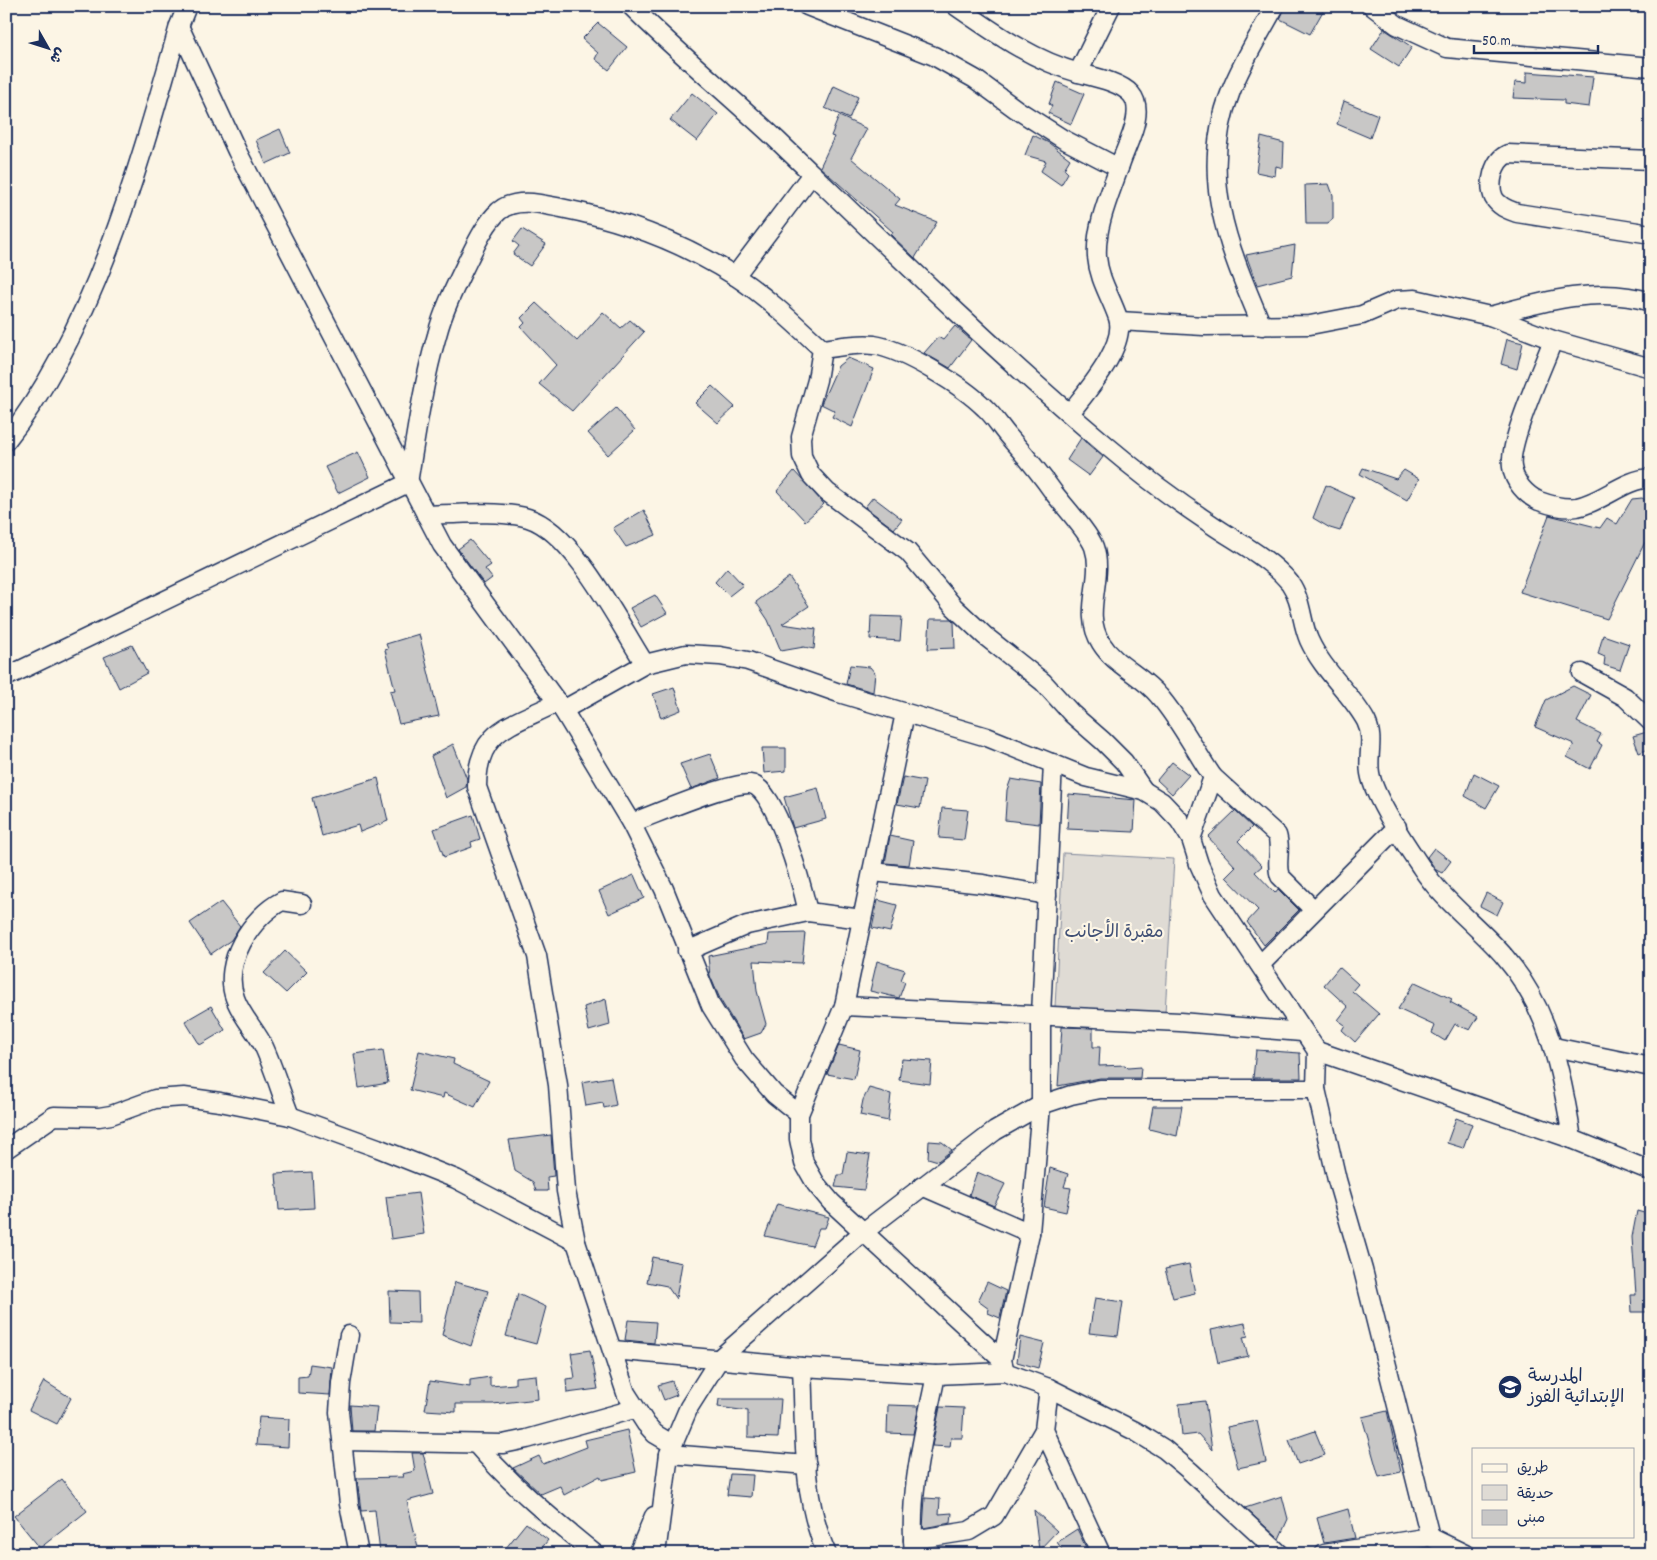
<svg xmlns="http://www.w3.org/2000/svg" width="1657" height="1560" viewBox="0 0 1657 1560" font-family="Dekko,'Playpen Sans Arabic',sans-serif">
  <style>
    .green { fill: #dfdbd4; stroke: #7d8599 }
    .building { fill: #c8c7c6; stroke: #1b2f5e }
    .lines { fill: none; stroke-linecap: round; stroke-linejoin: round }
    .minor-casing { stroke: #1b2f5e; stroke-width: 21 }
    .minor { stroke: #fcf5e5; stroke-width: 18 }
    .labels { text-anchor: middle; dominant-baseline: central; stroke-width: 4.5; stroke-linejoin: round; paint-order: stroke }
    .park-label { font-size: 18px; fill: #425176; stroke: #fcf5e5 }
    .poi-label { font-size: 18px; fill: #1b2f5e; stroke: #fcf5e5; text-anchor: start }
  </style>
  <rect width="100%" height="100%" fill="#fcf5e5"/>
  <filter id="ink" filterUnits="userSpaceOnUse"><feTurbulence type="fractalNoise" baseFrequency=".02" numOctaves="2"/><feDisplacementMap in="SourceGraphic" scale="10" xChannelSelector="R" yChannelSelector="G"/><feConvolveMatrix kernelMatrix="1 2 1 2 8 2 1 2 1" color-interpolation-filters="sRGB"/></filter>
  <g filter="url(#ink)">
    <path class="green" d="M 1063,853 L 1174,859 L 1165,1013 L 1055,1007 Z"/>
    <g class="building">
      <path d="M 1286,6 L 1313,6 L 1323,11 L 1310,34 L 1280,19 Z"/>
      <path d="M 598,23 L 627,47 L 609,70 L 595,59 L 598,53 L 582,39 Z"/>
      <path d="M 1384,29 L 1412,47 L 1399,67 L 1371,49 Z"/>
      <path d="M 1527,72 L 1593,77 L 1589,107 L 1564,104 L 1564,100 L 1513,98 L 1515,82 L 1527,83 Z"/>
      <path d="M 1057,82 L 1084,94 L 1071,124 L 1048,113 L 1052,106 L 1049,104 Z"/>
      <path d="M 834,86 L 858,97 L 849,119 L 825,108 Z"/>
      <path d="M 692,93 L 718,114 L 697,141 L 670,120 Z"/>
      <path d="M 1344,101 L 1378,115 L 1370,138 L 1337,124 Z"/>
      <path d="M 839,116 L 867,129 L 851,158 L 900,199 L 895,205 L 937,222 L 915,258 L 891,235 L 893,232 L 820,167 L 834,137 L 831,136 Z"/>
      <path d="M 280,129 L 290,153 L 266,164 L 256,140 Z"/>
      <path d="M 1033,135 L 1049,143 L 1070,159 L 1064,169 L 1068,173 L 1061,185 L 1041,171 L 1046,161 L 1025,155 Z"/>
      <path d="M 1261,137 L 1284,143 L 1283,168 L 1276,166 L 1275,176 L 1256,172 Z"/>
      <path d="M 1329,184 L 1333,195 L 1333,218 L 1328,224 L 1306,224 L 1305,185 Z"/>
      <path d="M 522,229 L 546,244 L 530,266 L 513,254 L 519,246 L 513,241 Z"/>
      <path d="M 1295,245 L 1292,276 L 1257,285 L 1246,255 Z"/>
      <path d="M 536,303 L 577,341 L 603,312 L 621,328 L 630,320 L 644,332 L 572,411 L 539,384 L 556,365 L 521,327 L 525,323 L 521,318 Z"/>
      <path d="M 955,326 L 971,340 L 950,368 L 924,353 L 938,337 L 943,340 Z"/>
      <path d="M 1507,339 L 1523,343 L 1517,369 L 1501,364 Z"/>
      <path d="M 848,358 L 874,369 L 852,427 L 832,417 L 835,411 L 821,404 L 838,366 Z"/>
      <path d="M 712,386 L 735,407 L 718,423 L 695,403 Z"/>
      <path d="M 616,408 L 635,430 L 608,455 L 588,433 Z"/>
      <path d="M 1081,438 L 1103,457 L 1089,476 L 1067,460 Z"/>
      <path d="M 358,452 L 370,477 L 338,493 L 325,467 Z"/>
      <path d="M 1363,468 L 1396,479 L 1404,470 L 1419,479 L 1407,500 L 1360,474 Z"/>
      <path d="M 794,471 L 824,504 L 805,521 L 777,491 Z"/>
      <path d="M 1326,485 L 1354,498 L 1340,531 L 1330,528 L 1313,518 Z"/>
      <path d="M 873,497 L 902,519 L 894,529 L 865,507 Z"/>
      <path d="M 1642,498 L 1651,503 L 1651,530 L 1607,619 L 1520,592 L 1549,515 L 1600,528 L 1607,518 L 1617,524 L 1632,499 Z"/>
      <path d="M 644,510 L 656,535 L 626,547 L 613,528 Z"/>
      <path d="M 470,540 L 491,565 L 485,569 L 492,578 L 484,584 L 458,549 Z"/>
      <path d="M 727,568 L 743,585 L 729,596 L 715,582 Z"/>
      <path d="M 789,577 L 809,606 L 782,624 L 816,629 L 814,649 L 804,647 L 781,651 L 768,620 L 756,602 Z"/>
      <path d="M 655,595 L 667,613 L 641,627 L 630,608 Z"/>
      <path d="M 871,616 L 902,617 L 900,641 L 870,639 Z"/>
      <path d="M 930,619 L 951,619 L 954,622 L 955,648 L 928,649 Z"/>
      <path d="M 419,634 L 439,716 L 399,724 L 390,691 L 395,690 L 385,650 L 388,649 L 386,644 Z"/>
      <path d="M 1603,635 L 1629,644 L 1620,670 L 1604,665 L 1605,657 L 1598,654 Z"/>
      <path d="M 132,645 L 147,673 L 119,688 L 104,657 Z"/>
      <path d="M 850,665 L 870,667 L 875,673 L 873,692 L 846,684 Z"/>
      <path d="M 1573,686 L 1591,695 L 1577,722 L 1601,734 L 1597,742 L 1602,745 L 1590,769 L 1567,757 L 1574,744 L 1535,727 L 1546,700 Z"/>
      <path d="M 674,687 L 681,710 L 661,718 L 653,694 Z"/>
      <path d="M 1647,732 L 1651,739 L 1651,748 L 1639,753 L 1633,736 Z"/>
      <path d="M 453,744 L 467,779 L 466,787 L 446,798 L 431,756 Z"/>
      <path d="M 762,748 L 786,748 L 786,771 L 764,773 Z"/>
      <path d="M 710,754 L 720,778 L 691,789 L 680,764 Z"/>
      <path d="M 1172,762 L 1189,775 L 1172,794 L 1157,780 Z"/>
      <path d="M 1474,773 L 1499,786 L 1486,808 L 1465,796 Z"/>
      <path d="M 903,777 L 925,781 L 920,808 L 897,804 Z"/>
      <path d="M 378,778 L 388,821 L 360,832 L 358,825 L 322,836 L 312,798 Z"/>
      <path d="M 1011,779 L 1041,784 L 1039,824 L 1005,820 L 1007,790 Z"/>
      <path d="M 818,788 L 826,819 L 793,828 L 784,797 Z"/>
      <path d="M 1069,794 L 1136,800 L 1134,832 L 1067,829 Z"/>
      <path d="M 942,808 L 968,810 L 964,840 L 939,838 Z"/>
      <path d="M 1235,811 L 1252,827 L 1238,841 L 1262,866 L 1255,872 L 1275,893 L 1278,889 L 1299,910 L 1264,945 L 1247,922 L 1258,910 L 1226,877 L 1236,867 L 1208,837 Z"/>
      <path d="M 473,815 L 480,839 L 471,842 L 472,847 L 444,857 L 434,829 Z"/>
      <path d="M 890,836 L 913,841 L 909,865 L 885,863 Z"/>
      <path d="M 1434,848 L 1451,861 L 1442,873 L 1436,870 L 1427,857 Z"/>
      <path d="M 634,875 L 644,898 L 609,914 L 599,891 Z"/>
      <path d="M 1486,893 L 1503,902 L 1497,915 L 1480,906 Z"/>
      <path d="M 878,900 L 897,905 L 890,932 L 872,928 Z"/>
      <path d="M 221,902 L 240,926 L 231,940 L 211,954 L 190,923 Z"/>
      <path d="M 805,933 L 802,963 L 754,961 L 757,991 L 766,1024 L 761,1033 L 744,1039 L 721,1001 L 710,976 L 708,956 L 768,944 L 769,934 Z"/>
      <path d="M 285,951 L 307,972 L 286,993 L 264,973 Z"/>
      <path d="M 877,961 L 905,970 L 901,980 L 905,982 L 899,998 L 870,991 Z"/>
      <path d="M 1339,967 L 1358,984 L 1352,991 L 1379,1014 L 1355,1042 L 1342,1030 L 1345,1025 L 1338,1020 L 1348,1007 L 1324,985 Z"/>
      <path d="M 1415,982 L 1452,999 L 1450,1002 L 1478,1017 L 1470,1030 L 1455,1024 L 1445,1041 L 1432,1033 L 1435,1026 L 1398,1009 Z"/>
      <path d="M 606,999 L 610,1025 L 589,1031 L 584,1007 Z"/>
      <path d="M 211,1006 L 225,1030 L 200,1045 L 185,1021 Z"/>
      <path d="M 1062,1027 L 1093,1028 L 1093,1047 L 1100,1047 L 1099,1066 L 1125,1065 L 1128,1068 L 1141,1067 L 1140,1078 L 1100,1078 L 1058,1086 Z"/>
      <path d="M 839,1045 L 860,1050 L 854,1079 L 827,1074 Z"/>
      <path d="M 383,1050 L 388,1083 L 359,1088 L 354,1054 Z"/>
      <path d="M 1256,1050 L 1300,1053 L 1301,1078 L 1253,1078 Z"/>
      <path d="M 419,1051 L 454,1059 L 453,1064 L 489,1081 L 475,1107 L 444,1093 L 443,1098 L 410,1090 Z"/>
      <path d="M 902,1059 L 932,1061 L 930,1084 L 899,1080 Z"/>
      <path d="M 611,1077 L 616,1105 L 604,1108 L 603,1103 L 586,1106 L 582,1082 Z"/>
      <path d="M 869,1088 L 891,1094 L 888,1121 L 860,1115 L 863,1100 Z"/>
      <path d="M 1153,1106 L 1182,1106 L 1177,1136 L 1149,1129 Z"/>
      <path d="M 1456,1118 L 1472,1124 L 1463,1148 L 1447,1143 Z"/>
      <path d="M 551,1135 L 554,1176 L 547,1177 L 548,1191 L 536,1191 L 533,1182 L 515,1171 L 509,1140 Z"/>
      <path d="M 929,1141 L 942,1142 L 952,1150 L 938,1161 L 928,1158 Z"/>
      <path d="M 847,1152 L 870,1155 L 864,1190 L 835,1187 L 838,1175 L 843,1175 Z"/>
      <path d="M 1050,1168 L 1068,1174 L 1064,1187 L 1071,1188 L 1066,1212 L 1044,1207 Z"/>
      <path d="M 312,1172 L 314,1208 L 279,1210 L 276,1174 Z"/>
      <path d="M 977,1172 L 1005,1184 L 994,1206 L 969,1195 Z"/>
      <path d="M 418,1193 L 424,1234 L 391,1239 L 386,1197 Z"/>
      <path d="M 777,1204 L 829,1217 L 825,1228 L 819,1228 L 812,1246 L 765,1236 Z"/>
      <path d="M 1637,1211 L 1651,1215 L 1651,1312 L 1632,1312 L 1631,1295 L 1636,1295 L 1632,1237 Z"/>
      <path d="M 652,1257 L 682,1263 L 676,1299 L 667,1286 L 647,1282 Z"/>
      <path d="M 1189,1264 L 1195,1293 L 1173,1298 L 1165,1269 Z"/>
      <path d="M 455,1282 L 488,1291 L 471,1346 L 442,1335 Z"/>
      <path d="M 987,1282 L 1006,1291 L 1000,1318 L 988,1313 L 989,1309 L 978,1301 Z"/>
      <path d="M 389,1291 L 418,1292 L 419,1323 L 390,1322 Z"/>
      <path d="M 518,1294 L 546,1307 L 536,1344 L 506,1336 Z"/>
      <path d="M 1095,1298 L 1123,1302 L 1118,1336 L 1089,1333 Z"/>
      <path d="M 628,1320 L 656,1322 L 654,1343 L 625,1340 Z"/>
      <path d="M 1245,1323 L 1248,1336 L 1243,1337 L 1248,1356 L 1218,1363 L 1211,1330 Z"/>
      <path d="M 1020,1337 L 1044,1343 L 1038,1368 L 1017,1362 Z"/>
      <path d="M 590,1350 L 598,1389 L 567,1393 L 566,1379 L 575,1378 L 571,1353 Z"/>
      <path d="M 310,1364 L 332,1367 L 330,1395 L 298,1393 L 298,1377 L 308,1376 Z"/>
      <path d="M 536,1375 L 538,1399 L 493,1404 L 456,1404 L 456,1412 L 425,1410 L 430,1381 L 470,1387 L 470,1380 L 490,1377 L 490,1386 L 515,1384 L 515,1377 Z"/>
      <path d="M 44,1381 L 71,1398 L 57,1424 L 29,1410 Z"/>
      <path d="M 672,1381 L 677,1395 L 664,1400 L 658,1385 Z"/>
      <path d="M 719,1399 L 781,1399 L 778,1438 L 748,1437 L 748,1411 L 718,1407 Z"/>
      <path d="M 1205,1401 L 1212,1450 L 1198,1434 L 1182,1436 L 1179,1404 Z"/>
      <path d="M 350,1405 L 377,1407 L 374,1431 L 352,1431 Z"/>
      <path d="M 888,1405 L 919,1406 L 913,1434 L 887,1433 Z"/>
      <path d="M 940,1407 L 964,1408 L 962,1438 L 951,1438 L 950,1447 L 932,1446 Z"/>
      <path d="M 1387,1411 L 1401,1472 L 1379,1477 L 1362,1417 Z"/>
      <path d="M 259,1417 L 289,1419 L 288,1447 L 256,1445 Z"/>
      <path d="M 1257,1421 L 1266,1462 L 1238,1468 L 1227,1427 Z"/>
      <path d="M 627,1430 L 636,1472 L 602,1480 L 600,1476 L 564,1495 L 560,1486 L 541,1494 L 513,1468 L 539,1456 L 543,1464 L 587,1447 L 585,1440 Z"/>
      <path d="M 1315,1431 L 1325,1455 L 1298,1464 L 1289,1440 Z"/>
      <path d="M 412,1453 L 423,1453 L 433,1494 L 407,1501 L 418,1547 L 380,1553 L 375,1510 L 361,1511 L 357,1478 L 403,1477 L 402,1474 L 415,1471 Z"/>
      <path d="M 730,1474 L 753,1475 L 751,1497 L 727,1495 Z"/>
      <path d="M 62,1479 L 87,1511 L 40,1548 L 14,1516 Z"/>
      <path d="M 1282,1496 L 1288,1519 L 1279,1539 L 1245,1508 Z"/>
      <path d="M 925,1498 L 940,1499 L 939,1514 L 952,1513 L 951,1523 L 923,1528 Z"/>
      <path d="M 1348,1509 L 1355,1538 L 1324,1543 L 1317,1518 Z"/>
      <path d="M 1034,1510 L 1057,1531 L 1039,1550 Z"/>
      <path d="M 526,1523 L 548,1540 L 537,1554 L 501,1554 Z"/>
      <path d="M 1077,1529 L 1081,1537 L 1089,1554 L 1065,1554 L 1057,1542 Z"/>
    </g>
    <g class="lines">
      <g class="minor-casing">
        <g id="minor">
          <path d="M 631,6 C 678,53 729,95 777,140 C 885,244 992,349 1107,446 C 1140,474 1175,500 1211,524 C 1237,542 1270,558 1290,583 C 1302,600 1301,622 1309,640 C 1323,671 1350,692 1366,721 C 1375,739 1367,755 1370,773 C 1374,798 1406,845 1421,867 C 1443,901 1477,925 1504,956 C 1549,1008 1562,1073 1572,1139"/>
          <path d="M 807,6 L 934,56 L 975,79 L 1016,109 L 1063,139 L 1119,168"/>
          <path d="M 956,6 C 995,33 1032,60 1079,73 C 1094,77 1120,82 1131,94 C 1146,111 1127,144 1121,162 C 1111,192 1095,225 1097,257 C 1099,280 1111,297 1118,318 C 1127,346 1086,392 1070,413"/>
          <path d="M 1372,6 L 1397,25 L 1447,48 L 1651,67"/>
          <path d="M 179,26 L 237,151 L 442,545 L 563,710 L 631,823 L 664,889 L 711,1006 L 744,1059 L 774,1094 L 799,1114"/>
          <path d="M 1078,73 L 1111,6"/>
          <path d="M 1651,160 L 1508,154 C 1493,160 1488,185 1494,198 C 1499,207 1509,210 1517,213 L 1651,234"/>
          <path d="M 735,276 L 812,174"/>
          <path d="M 1490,316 C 1541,302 1599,285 1651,302"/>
          <path d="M 1119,321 L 1204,326 L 1310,325 L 1362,315 L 1397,300 L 1415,299 L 1490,316 L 1553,340 L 1651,368"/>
          <path d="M 1262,326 C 1229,248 1197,176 1231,91 C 1242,62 1260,34 1275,6"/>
          <path d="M 1553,340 C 1543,367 1508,442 1512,467 C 1514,482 1526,495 1539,501 C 1550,505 1565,509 1577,507 C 1603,502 1624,479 1651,478"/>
          <path d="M 822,349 C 839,347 857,343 874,345 C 905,350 963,386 985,408 C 994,416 1001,428 1009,437 C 1025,455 1040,473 1054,493 C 1064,506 1089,533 1094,547 C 1105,579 1081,612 1101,643 C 1115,666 1142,675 1159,696 C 1180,720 1195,751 1213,777 L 1191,839"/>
          <path d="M 6,441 C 95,329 140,163 179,26 L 187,6"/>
          <path d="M 426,515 C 455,514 502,510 528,518 C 574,532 619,624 645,664"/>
          <path d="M 1582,673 L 1625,697 L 1651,722"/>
          <path d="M 6,677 L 408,483 C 416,434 423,383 437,335 C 444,308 457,283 469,258 C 477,242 486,223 499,211 C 516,197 542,204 561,208 C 622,220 682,242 735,276 C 767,297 794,323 822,349 L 817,380 L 801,437 L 802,456 L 811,475 L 827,492 L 908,552 L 954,607 L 985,636 L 1043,682 L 1072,714 L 1103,741 L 1124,762 L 1144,791"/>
          <path d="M 558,702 C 512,726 477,728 477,787 L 537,956 L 558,1085 L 566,1191 L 576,1242 L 626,1393 L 646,1424 L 655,1434 L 672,1444"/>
          <path d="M 563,710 L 645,664 L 686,654 L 720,656 L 748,661 L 839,693 L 987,737 L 1086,777 L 1144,791 L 1162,802 L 1179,820 L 1191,839 L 1199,864 L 1213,895 L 1317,1051 L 1316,1089 L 1337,1180 L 1363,1270 L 1430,1537 L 1465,1554"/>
          <path d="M 905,713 L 844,1006 L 799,1114 L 799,1139 L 804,1163 L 816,1184 L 831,1202 L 1002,1360"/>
          <path d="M 1213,777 L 1277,835 C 1282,849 1275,865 1280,876 L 1314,910"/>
          <path d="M 631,823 C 656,814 727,783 750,784 C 776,786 803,890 808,912"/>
          <path d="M 873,872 L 983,884 L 1047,895"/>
          <path d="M 687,951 L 747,925 L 808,912 L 862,919"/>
          <path d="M 1260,965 L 1397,827"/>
          <path d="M 844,1006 L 1180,1022 L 1302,1032"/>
          <path d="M 1554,1047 L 1651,1067"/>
          <path d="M 1317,1051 L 1572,1139 L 1651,1171"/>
          <path d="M 290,1116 C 281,1093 274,1069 264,1047 C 256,1030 241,1016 235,998 C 222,963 251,917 282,901 L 302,904"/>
          <path d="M 6,1149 L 54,1116 L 99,1117 L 111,1115 L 155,1099 L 184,1097 L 220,1102 L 290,1116 L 378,1148 L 456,1179 L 576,1242"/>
          <path d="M 922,1186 L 1030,1233"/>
          <path d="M 349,1335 L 341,1383 L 339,1412 L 349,1504 L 359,1554"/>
          <path d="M 613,1350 L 802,1367 L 936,1375 L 1005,1372 L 1049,1388 L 1135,1431 L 1164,1449 L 1190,1471 L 1280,1554"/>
          <path d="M 802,1367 C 805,1429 801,1497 827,1554"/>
          <path d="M 1004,1368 L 1002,1360 L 1030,1233 L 1041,1105 L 1041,1015 L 1053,763"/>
          <path d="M 1044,1430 L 1101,1554"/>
          <path d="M 343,1441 L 503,1444 L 527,1439 L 634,1409"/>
          <path d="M 476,1444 C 512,1486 552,1519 595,1554"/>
          <path d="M 669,1454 L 807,1465"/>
          <path d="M 913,1540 L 969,1531 L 994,1516 L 1044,1430 L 1049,1388"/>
          <path d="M 638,1554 L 654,1516"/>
          <path d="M 656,1554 L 669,1454 L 689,1407 L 720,1358 L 862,1233 L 995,1131 L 1041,1105 L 1071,1095 L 1100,1089 L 1316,1089"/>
          <path d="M 914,1554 C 908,1493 924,1434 936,1375"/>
          <path d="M 1324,1554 L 1430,1537"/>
        </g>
      </g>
      <use href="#minor" class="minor"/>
    </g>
  </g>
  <defs>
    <g id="school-disc" transform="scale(1.25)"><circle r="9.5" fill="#1b2f5e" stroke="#fcf5e5"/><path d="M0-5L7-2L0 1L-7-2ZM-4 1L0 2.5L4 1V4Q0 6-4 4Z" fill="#fff"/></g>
  </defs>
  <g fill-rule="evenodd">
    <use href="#school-disc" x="1510" y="1387"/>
  </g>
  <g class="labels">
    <g class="park-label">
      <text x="1114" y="933">مقبرة الأجانب</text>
    </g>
    <g class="poi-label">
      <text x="1528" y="1377">المدرسة<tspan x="1528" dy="21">الإبتدائية الفوز</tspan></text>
    </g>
  </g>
  <rect width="1657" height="1560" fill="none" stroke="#fcf5e5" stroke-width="25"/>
  <rect x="12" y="12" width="1632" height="1535" fill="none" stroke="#1b2f5e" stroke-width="2" filter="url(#ink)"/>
  <rect x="1472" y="1448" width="162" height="90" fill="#fcf5e5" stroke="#a2a6af"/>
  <rect x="1482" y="1464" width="25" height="8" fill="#fcf5e5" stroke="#a2a6af"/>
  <text x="1517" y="1472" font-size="15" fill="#1b2f5e">طريق</text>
  <rect x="1482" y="1485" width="25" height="15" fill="#dfdbd4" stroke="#a2a6af"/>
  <text x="1517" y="1498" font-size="15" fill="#1b2f5e">حديقة</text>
  <rect x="1482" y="1510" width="25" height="15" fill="#c8c7c6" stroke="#a2a6af"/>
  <text x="1517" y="1522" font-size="15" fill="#1b2f5e">مبنى</text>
  <g transform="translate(48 48) rotate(129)" stroke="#fcf5e5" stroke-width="4" paint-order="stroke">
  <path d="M0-4L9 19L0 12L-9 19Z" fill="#1b2f5e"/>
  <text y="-8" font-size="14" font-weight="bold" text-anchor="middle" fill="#1b2f5e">ش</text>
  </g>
  <path d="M1474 45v8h124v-8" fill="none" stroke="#1b2f5e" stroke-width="2.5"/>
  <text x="1482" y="45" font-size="15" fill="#1b2f5e" stroke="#fcf5e5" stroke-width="4" paint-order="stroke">50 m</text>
</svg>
